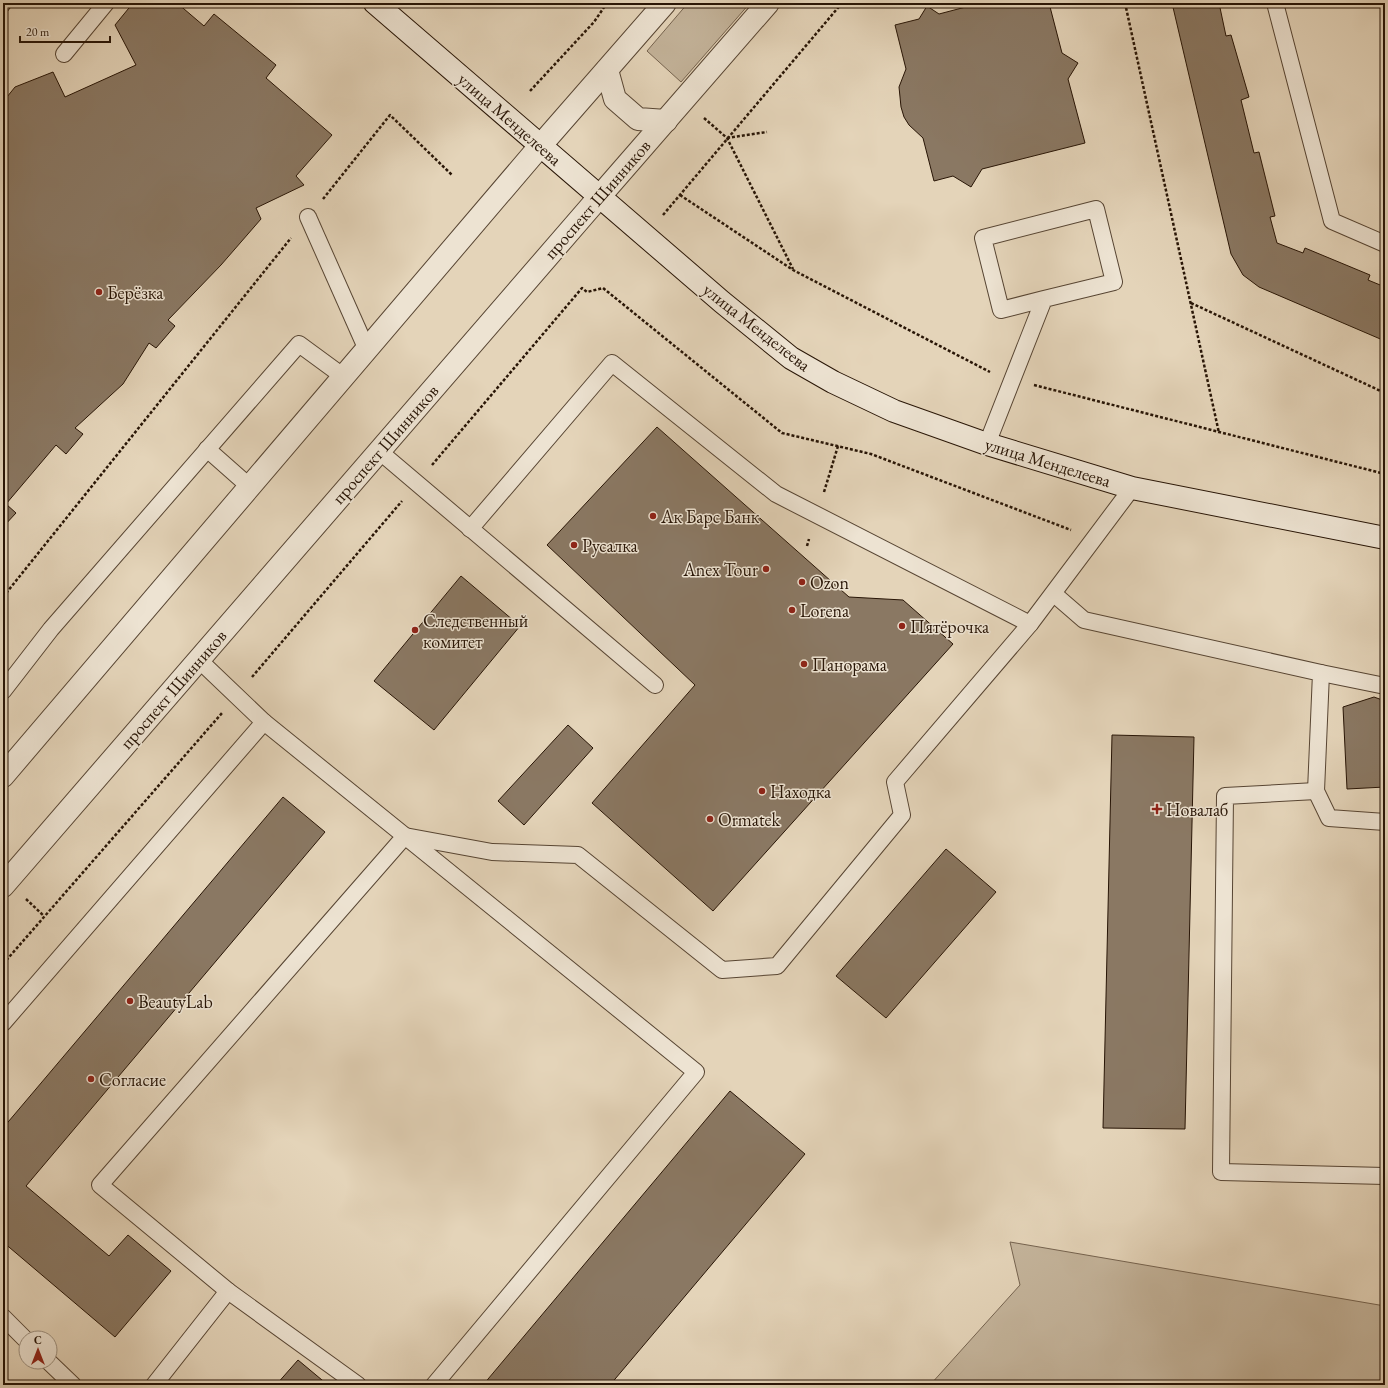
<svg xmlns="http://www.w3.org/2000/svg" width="1388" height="1388" viewBox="0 0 1388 1388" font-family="'EB Garamond',serif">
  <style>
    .green { fill: #c4b49b; stroke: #766450 }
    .building { fill: #8a7863; stroke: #281506 }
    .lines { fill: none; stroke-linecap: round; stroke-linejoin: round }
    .service-casing { stroke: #574533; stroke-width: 18 }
    .minor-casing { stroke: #574533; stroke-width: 24 }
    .tertiary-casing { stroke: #574533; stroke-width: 24 }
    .secondary-casing { stroke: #281506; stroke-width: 24 }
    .path { stroke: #281506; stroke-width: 2.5; stroke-dasharray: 3 2; stroke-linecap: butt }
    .service { stroke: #ede3d2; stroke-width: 16 }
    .minor { stroke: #ede3d2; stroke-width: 22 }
    .tertiary { stroke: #ede3d2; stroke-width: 22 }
    .secondary { stroke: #ede3d2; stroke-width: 22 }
    .tram { stroke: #281506; stroke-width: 1 }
    .poi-dot { fill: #8f2418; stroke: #ede3d2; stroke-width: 1.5 }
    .labels { text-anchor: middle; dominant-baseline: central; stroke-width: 3; stroke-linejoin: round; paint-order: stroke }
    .street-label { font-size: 18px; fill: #281506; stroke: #ede3d2 }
    .poi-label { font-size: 18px; fill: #281506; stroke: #ede3d2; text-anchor: start }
  </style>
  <rect width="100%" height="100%" fill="#e4d4b9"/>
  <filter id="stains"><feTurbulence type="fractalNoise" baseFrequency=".005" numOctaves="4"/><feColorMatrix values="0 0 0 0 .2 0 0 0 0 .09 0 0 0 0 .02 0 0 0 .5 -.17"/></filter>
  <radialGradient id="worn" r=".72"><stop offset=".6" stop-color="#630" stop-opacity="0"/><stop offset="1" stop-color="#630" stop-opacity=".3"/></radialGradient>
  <g class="green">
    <path d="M 688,3 L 750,3 L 681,82 L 647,51 Z"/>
    <path d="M 1010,1242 L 1385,1306 L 1385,1385 L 930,1385 L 1020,1285 Z"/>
  </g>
  <g class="building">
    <path d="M 133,3 L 177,3 L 204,26 L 214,14 L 276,65 L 266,78 L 332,135 L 296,176 L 304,185 L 256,208 L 261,219 L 221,265 L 168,320 L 175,326 L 156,348 L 149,343 L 123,384 L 75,428 L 83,434 L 66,454 L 56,445 L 6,504 L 16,513 L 3,527 L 3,102 L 15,87 L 53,72 L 65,97 L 136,65 L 115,25 Z"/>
    <path d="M 981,3 L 1049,3 L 1062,53 L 1078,63 L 1068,79 L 1085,143 L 982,169 L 971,187 L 953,176 L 934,181 L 923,138 L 909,125 L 904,117 L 901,107 L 899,87 L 906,69 L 895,25 L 919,19 L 927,6 L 939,14 Z"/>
    <path d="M 1172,3 L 1219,3 L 1226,36 L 1231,35 L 1249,97 L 1241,100 L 1254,153 L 1259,152 L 1275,216 L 1270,217 L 1277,243 L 1303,253 L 1305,248 L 1370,275 L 1368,280 L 1385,287 L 1385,341 L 1259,287 L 1243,275 L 1231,254 Z"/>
    <path d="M 657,427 L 849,597 L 903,600 L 953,644 L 713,911 L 592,803 L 695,685 L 547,545 Z"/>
    <path d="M 461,576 L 520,626 L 434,730 L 374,681 Z"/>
    <path d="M 1374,697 L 1385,701 L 1385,787 L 1347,789 L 1343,707 Z"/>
    <path d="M 568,725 L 593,748 L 524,825 L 498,801 Z"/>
    <path d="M 1112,735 L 1194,737 L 1185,1129 L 1103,1128 Z"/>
    <path d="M 283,797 L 325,832 L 26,1186 L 109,1256 L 128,1235 L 171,1271 L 115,1337 L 3,1242 L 3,1128 Z"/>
    <path d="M 946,849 L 996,892 L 886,1018 L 836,976 Z"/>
    <path d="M 730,1091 L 805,1154 L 610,1385 L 483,1385 Z"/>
    <path d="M 298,1360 L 328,1385 L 276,1385 Z"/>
  </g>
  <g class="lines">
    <g class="service-casing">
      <g id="service">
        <path d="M 1275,3 L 1332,221 L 1385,244"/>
        <path d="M 64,54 L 106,3"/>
        <path d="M 308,217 L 367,350"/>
        <path d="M 987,444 L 1044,299 L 1001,310 L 983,238 L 1096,209 L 1114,282 L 1044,299"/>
        <path d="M 207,449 L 250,487"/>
        <path d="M 379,451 L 655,685"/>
        <path d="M 470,529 L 612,363 L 776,494 L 1030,624"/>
        <path d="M 1054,594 L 1084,620 L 1321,673 L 1316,791 L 1329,818 L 1385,822"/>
        <path d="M 199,660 L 264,722"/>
        <path d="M 1321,673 L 1385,686"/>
        <path d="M 3,691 L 51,629 L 299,344 L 344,377"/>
        <path d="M 1316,791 L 1225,796 L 1221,1172 L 1385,1176"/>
        <path d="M 405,836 L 492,852 L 578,855 L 722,970 L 777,966 L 902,815 L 895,782 L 1030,624 L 1132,488"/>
        <path d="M 406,837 L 696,1072 L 434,1385"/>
        <path d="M 3,1023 L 264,722 L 405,836 L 100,1185 L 228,1291 L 154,1385"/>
        <path d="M 228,1291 L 358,1385"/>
        <path d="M 3,1317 L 26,1340"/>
        <path d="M 49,1362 L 73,1385"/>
      </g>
    </g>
    <g class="minor-casing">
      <g id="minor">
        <path d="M 3,776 L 541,145"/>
        <path d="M 3,886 L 600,196"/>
      </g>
    </g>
    <g class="tertiary-casing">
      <g id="tertiary">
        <path d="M 607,70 L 615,99 L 638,119 L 666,121"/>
        <path d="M 541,145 L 665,3"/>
        <path d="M 600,196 L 768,3"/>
      </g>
    </g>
    <g class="secondary-casing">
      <path id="secondary" d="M 375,3 L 722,302 L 791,358 L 833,382 L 894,411 L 984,443 L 1132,488 L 1385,538"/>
    </g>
    <g class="path">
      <path d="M 1125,3 L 1219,433"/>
      <path d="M 530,91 L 594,22 L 607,3"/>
      <path d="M 704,118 L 727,138 L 793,269"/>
      <path d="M 727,138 L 767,132"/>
      <path d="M 680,195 L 793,270 L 990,372"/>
      <path d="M 323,199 L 390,115 L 452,175"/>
      <path d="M 663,215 L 842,3"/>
      <path d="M 1191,303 L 1385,393"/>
      <path d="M 1034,385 L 1385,474"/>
      <path d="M 432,465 L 582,288 L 587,292 L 603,288 L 782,433 L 871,454 L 1071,530"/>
      <path d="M 824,492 L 838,446"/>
      <path d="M 807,546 L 809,539"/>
      <path d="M 3,597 L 291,238"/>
      <path d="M 252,677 L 402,501"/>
      <path d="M 26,899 L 44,916"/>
      <path d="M 3,964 L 222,713"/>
    </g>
    <use href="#service" class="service"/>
    <use href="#minor" class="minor"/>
    <use href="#tertiary" class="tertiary"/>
    <use href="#secondary" class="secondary"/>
    <path class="tram" d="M 3,17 L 14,3"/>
  </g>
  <g class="poi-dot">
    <circle cx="99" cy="292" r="4"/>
    <circle cx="653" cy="516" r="4"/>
    <circle cx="574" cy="545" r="4"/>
    <circle cx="766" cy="569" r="4"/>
    <circle cx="802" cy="582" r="4"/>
    <circle cx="792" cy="610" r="4"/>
    <circle cx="902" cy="626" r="4"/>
    <circle cx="415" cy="630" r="4"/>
    <circle cx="804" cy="664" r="4"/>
    <circle cx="762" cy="791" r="4"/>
    <path d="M1155 803h4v4h4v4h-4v4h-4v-4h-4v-4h4z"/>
    <circle cx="710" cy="819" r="4"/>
    <circle cx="130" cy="1001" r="4"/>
    <circle cx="91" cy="1079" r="4"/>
  </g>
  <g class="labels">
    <g class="street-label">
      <text transform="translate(510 119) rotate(41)">улица Менделеева</text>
      <text transform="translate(597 199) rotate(-49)">проспект Шинников</text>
      <text transform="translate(757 327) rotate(38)">улица Менделеева</text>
      <text transform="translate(385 444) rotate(-49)">проспект Шинников</text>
      <text transform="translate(1048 462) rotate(17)">улица Менделеева</text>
      <text transform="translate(173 689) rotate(-49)">проспект Шинников</text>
    </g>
    <g class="poi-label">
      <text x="107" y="292">Берёзка</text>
      <text x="661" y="516">Ак Барс Банк</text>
      <text x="582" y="545">Русалка</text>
      <text x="758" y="569" text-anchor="end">Anex Tour</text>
      <text x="810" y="582">Ozon</text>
      <text x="800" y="610">Lorena</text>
      <text x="423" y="620">Следственный<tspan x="423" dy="21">комитет</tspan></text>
      <text x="910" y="626">Пятёрочка</text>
      <text x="812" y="664">Панорама</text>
      <text x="770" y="791">Находка</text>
      <text x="1166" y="809">Новалаб</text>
      <text x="718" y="819">Ormatek</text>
      <text x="138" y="1001">BeautyLab</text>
      <text x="99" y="1079">Согласие</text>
    </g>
  </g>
  <rect width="1388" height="1388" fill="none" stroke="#e4d4b9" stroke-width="16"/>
  <rect x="4" y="4" width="1380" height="1380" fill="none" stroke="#281506" stroke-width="2"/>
  <rect x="8" y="8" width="1372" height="1372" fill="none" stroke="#281506"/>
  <g transform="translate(38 1350)"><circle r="19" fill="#ede3d2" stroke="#9e9180"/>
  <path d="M0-3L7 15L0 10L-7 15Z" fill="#8f2418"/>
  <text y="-6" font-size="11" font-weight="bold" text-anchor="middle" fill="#281506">С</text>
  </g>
  <path d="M20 36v6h90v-6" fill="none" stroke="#281506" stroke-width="2"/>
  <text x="26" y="36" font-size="12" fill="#281506" stroke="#ede3d2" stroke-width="3" paint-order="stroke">20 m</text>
  <rect width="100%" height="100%" filter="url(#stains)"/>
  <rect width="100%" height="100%" fill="url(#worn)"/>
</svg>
